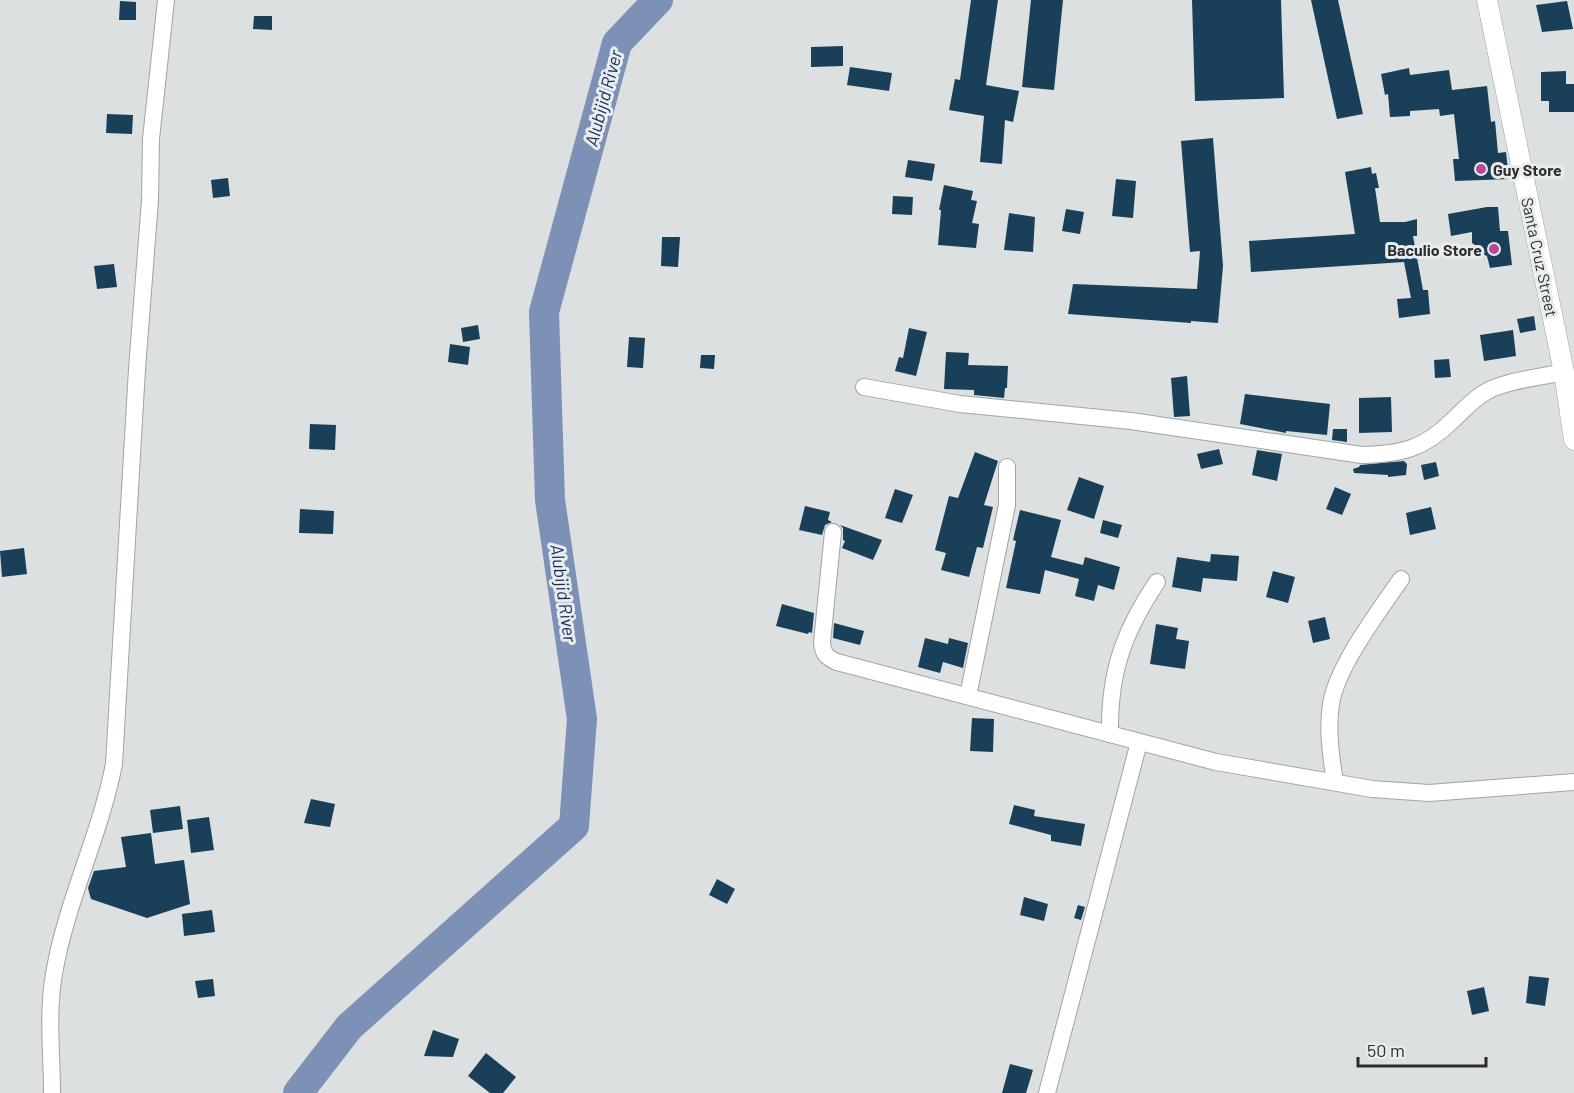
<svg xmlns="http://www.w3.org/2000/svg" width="1574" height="1093" viewBox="0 0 1574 1093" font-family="Barlow,sans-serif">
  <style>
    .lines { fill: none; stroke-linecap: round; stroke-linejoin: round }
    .river { stroke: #7d91b6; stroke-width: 30 }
    .building { fill: #194058 }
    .minor-casing { stroke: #a0a4a4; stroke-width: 18 }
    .tertiary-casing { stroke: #a0a4a4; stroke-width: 21 }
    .minor { stroke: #fff; stroke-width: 16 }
    .tertiary { stroke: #fff; stroke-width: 20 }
    .poi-dot { fill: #ba469f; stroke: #e9edee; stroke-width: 2 }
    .labels { text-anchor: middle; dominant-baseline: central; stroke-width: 6; stroke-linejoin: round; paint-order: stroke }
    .poi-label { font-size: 16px; font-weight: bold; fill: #2c2d2d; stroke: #e9edee; text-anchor: start }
    .street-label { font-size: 16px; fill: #2c2d2d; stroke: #e9edee }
    .water-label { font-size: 18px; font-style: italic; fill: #152c5c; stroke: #e9edee }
  </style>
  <rect width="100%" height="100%" fill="#dce0e0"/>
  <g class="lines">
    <path class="river" d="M 298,1093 L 349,1027 L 574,826 L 582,719 L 550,500 L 544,312 L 617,43 L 658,0"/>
  </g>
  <g class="building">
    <path d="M 971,0 L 998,0 L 986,85 L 1019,91 L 1013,122 L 1005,120 L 1002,164 L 980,162 L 984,116 L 949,110 L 955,79 L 960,80 Z"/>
    <path d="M 1031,0 L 1063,0 L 1054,90 L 1022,87 Z"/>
    <path d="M 1192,0 L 1281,0 L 1284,98 L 1195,101 Z"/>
    <path d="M 1311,0 L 1338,0 L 1363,114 L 1337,119 Z"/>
    <path d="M 120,1 L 136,2 L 136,20 L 119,20 Z"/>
    <path d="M 1567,1 L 1573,29 L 1542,32 L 1536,5 Z"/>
    <path d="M 254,16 L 272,16 L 272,30 L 253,29 Z"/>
    <path d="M 843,46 L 843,66 L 811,67 L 811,47 Z"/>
    <path d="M 850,67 L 892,73 L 889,91 L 847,85 Z"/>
    <path d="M 1409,68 L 1410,75 L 1449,70 L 1452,90 L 1487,86 L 1491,122 L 1495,121 L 1498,153 L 1506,152 L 1509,179 L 1455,181 L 1453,159 L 1459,159 L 1454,114 L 1440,116 L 1439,109 L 1410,111 L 1410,116 L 1390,117 L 1388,94 L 1385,95 L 1381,74 Z"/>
    <path d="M 1566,71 L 1566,84 L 1574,84 L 1574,112 L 1549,112 L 1549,101 L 1541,101 L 1541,72 Z"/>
    <path d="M 107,114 L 133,115 L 132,134 L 106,133 Z"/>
    <path d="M 1213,138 L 1223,266 L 1218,323 L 1191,321 L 1191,323 L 1068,314 L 1073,284 L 1197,289 L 1200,251 L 1190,252 L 1181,141 Z"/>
    <path d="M 908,160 L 935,164 L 932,181 L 905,177 Z"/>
    <path d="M 1371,167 L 1372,174 L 1376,173 L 1379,188 L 1375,188 L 1380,222 L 1405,222 L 1417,219 L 1417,236 L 1413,236 L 1423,290 L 1428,290 L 1430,314 L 1399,318 L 1397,299 L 1411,298 L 1404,262 L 1251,272 L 1249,241 L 1355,234 L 1345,172 Z"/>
    <path d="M 228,178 L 230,196 L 213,198 L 211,180 Z"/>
    <path d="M 1116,179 L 1136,181 L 1133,218 L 1112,216 Z"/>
    <path d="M 944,185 L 973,191 L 971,200 L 977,201 L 972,223 L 979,224 L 976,248 L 938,245 L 941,210 L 939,210 Z"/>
    <path d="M 893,196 L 913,197 L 912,215 L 892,214 Z"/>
    <path d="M 1487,207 L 1498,207 L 1500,231 L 1508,231 L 1512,265 L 1490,268 L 1487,256 L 1477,252 L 1478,247 L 1472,243 L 1472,232 L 1451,236 L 1448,214 Z"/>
    <path d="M 1066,209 L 1084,212 L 1080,234 L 1062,231 Z"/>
    <path d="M 1009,213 L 1035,217 L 1033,252 L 1004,250 Z"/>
    <path d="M 662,237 L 680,237 L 678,267 L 661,266 Z"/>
    <path d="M 114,264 L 117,287 L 97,289 L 94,266 Z"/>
    <path d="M 1534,316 L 1536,330 L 1520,333 L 1517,319 Z"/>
    <path d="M 478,325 L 480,339 L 463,342 L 461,328 Z"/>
    <path d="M 909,328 L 927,332 L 916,376 L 895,371 L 899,357 L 903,358 Z"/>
    <path d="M 1513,330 L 1516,356 L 1484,361 L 1480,335 Z"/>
    <path d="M 629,337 L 645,338 L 643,368 L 627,367 Z"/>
    <path d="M 450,344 L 470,347 L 468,365 L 448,362 Z"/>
    <path d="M 946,352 L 969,353 L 968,365 L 1008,366 L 1007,388 L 1005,388 L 1004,398 L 974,395 L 974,390 L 944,389 Z"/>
    <path d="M 701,355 L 715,355 L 714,369 L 700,368 Z"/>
    <path d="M 1449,359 L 1451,377 L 1435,378 L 1434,360 Z"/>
    <path d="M 1187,376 L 1190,416 L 1174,417 L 1171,378 Z"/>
    <path d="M 1245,394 L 1330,404 L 1327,435 L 1286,431 L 1286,433 L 1240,424 Z"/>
    <path d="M 1391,397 L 1392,432 L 1359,433 L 1359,398 Z"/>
    <path d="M 310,424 L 336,425 L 335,450 L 309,449 Z"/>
    <path d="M 1333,429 L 1347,429 L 1347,442 L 1332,440 Z"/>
    <path d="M 1219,449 L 1223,464 L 1201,469 L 1197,454 Z"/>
    <path d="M 1257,450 L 1282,454 L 1277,481 L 1252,475 Z"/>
    <path d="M 975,452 L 998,461 L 984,505 L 993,507 L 983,548 L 977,547 L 969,577 L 941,570 L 946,553 L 935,550 L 949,496 L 958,498 Z"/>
    <path d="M 1404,461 L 1407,464 L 1406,475 L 1388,477 L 1388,475 L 1354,473 L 1353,469 L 1359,467 L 1360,465 Z"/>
    <path d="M 1436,462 L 1439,476 L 1424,480 L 1421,465 Z"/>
    <path d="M 1079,477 L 1104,486 L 1094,519 L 1067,510 Z"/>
    <path d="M 1335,487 L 1351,494 L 1342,515 L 1326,509 Z"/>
    <path d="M 895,489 L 913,495 L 902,523 L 885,518 Z"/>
    <path d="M 805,506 L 830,512 L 828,520 L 832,522 L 825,525 L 822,535 L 799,530 Z"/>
    <path d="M 1431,507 L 1436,529 L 1410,535 L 1406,513 Z"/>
    <path d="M 300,509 L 334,511 L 333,534 L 299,533 Z"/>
    <path d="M 1020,510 L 1061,520 L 1051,557 L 1083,565 L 1085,557 L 1120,567 L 1114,590 L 1098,585 L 1094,601 L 1075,596 L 1079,579 L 1045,570 L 1040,594 L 1006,588 L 1016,541 L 1013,540 Z"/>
    <path d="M 1103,520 L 1122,525 L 1118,538 L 1100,533 Z"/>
    <path d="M 840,525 L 882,540 L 873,560 L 842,548 L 845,541 L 843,540 L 843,528 Z"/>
    <path d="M 24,548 L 27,574 L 2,577 L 0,551 Z"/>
    <path d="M 1211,554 L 1239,556 L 1237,581 L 1203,578 L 1201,592 L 1172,587 L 1177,557 L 1210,562 Z"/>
    <path d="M 1273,571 L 1295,577 L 1288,603 L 1266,597 Z"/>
    <path d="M 782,604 L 814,613 L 812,633 L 809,632 L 808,634 L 776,626 Z"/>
    <path d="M 1325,617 L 1330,639 L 1313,643 L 1308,621 Z"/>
    <path d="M 834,623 L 864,631 L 860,645 L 833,638 Z"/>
    <path d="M 1156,624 L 1178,628 L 1176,639 L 1189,641 L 1185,669 L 1150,664 Z"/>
    <path d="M 925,638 L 948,644 L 949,638 L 968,643 L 963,668 L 943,662 L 940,673 L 918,667 Z"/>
    <path d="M 972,718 L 994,719 L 993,752 L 970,751 Z"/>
    <path d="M 311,799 L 335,804 L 330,827 L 304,823 Z"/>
    <path d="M 1014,805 L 1035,810 L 1034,816 L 1085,824 L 1081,846 L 1051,841 L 1051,835 L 1009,824 Z"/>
    <path d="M 180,806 L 183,829 L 153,833 L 150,810 Z"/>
    <path d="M 209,817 L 214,850 L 191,853 L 187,820 Z"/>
    <path d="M 151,833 L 155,864 L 184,860 L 190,904 L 147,918 L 91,899 L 88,888 L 94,871 L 126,867 L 121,837 Z"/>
    <path d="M 717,879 L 735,889 L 727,904 L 709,895 Z"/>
    <path d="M 1024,897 L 1048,904 L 1044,921 L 1020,915 Z"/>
    <path d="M 1078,905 L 1085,907 L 1081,920 L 1074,918 Z"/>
    <path d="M 212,910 L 215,932 L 184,936 L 182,914 Z"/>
    <path d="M 1529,976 L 1549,978 L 1545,1006 L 1526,1003 Z"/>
    <path d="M 213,979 L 215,996 L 198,998 L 195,981 Z"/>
    <path d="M 1484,987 L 1489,1011 L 1472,1015 L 1467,991 Z"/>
    <path d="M 433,1030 L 459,1039 L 453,1057 L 424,1056 Z"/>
    <path d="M 486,1053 L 516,1077 L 503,1093 L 490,1093 L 468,1076 Z"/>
    <path d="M 1010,1064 L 1033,1070 L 1026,1093 L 1002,1093 Z"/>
  </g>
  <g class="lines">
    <g class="minor-casing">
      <g id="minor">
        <path d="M 864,387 L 960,404 L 1131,421 L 1362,455 C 1402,454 1424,449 1453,420 C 1463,411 1472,400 1484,393 C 1502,381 1542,377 1564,372"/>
        <path d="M 833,532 L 822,642 C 823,654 826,657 837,662 L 1216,762 L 1372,789 L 1429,793 L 1574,782"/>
        <path d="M 968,696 L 1007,505 L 1007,467"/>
        <path d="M 1110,734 C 1109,673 1123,633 1157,582"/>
        <path d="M 1335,782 C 1331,757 1327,729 1331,704 C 1337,666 1379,611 1401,579"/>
        <path d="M 52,1093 C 52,1054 47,1013 54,974 C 66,902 100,836 114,764 L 137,369 L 150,200 L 151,139 L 166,0"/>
        <path d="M 1047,1093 L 1139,742"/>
      </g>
    </g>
    <g class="tertiary-casing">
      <path id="tertiary" d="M 1487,0 L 1564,372 L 1574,440"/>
    </g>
    <use href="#minor" class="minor"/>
    <use href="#tertiary" class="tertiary"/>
  </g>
  <g class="poi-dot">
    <circle cx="1481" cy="169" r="6"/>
    <circle cx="1494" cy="249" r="6"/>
  </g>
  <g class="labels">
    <g class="poi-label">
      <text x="1493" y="169">Guy Store</text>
      <text x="1482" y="249" text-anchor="end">Baculio Store</text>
    </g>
    <g class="street-label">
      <text transform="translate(1540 257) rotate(78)">Santa Cruz Street</text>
    </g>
    <g class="water-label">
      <text transform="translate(603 98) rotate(-75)">Alubijid River</text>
      <text transform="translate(564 593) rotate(82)">Alubijid River</text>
    </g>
  </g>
  <path d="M1358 1057v9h128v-9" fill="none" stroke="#2c2d2d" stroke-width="3"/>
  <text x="1367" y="1057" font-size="18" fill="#2c2d2d" stroke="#e9edee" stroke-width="4.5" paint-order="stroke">50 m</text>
</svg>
